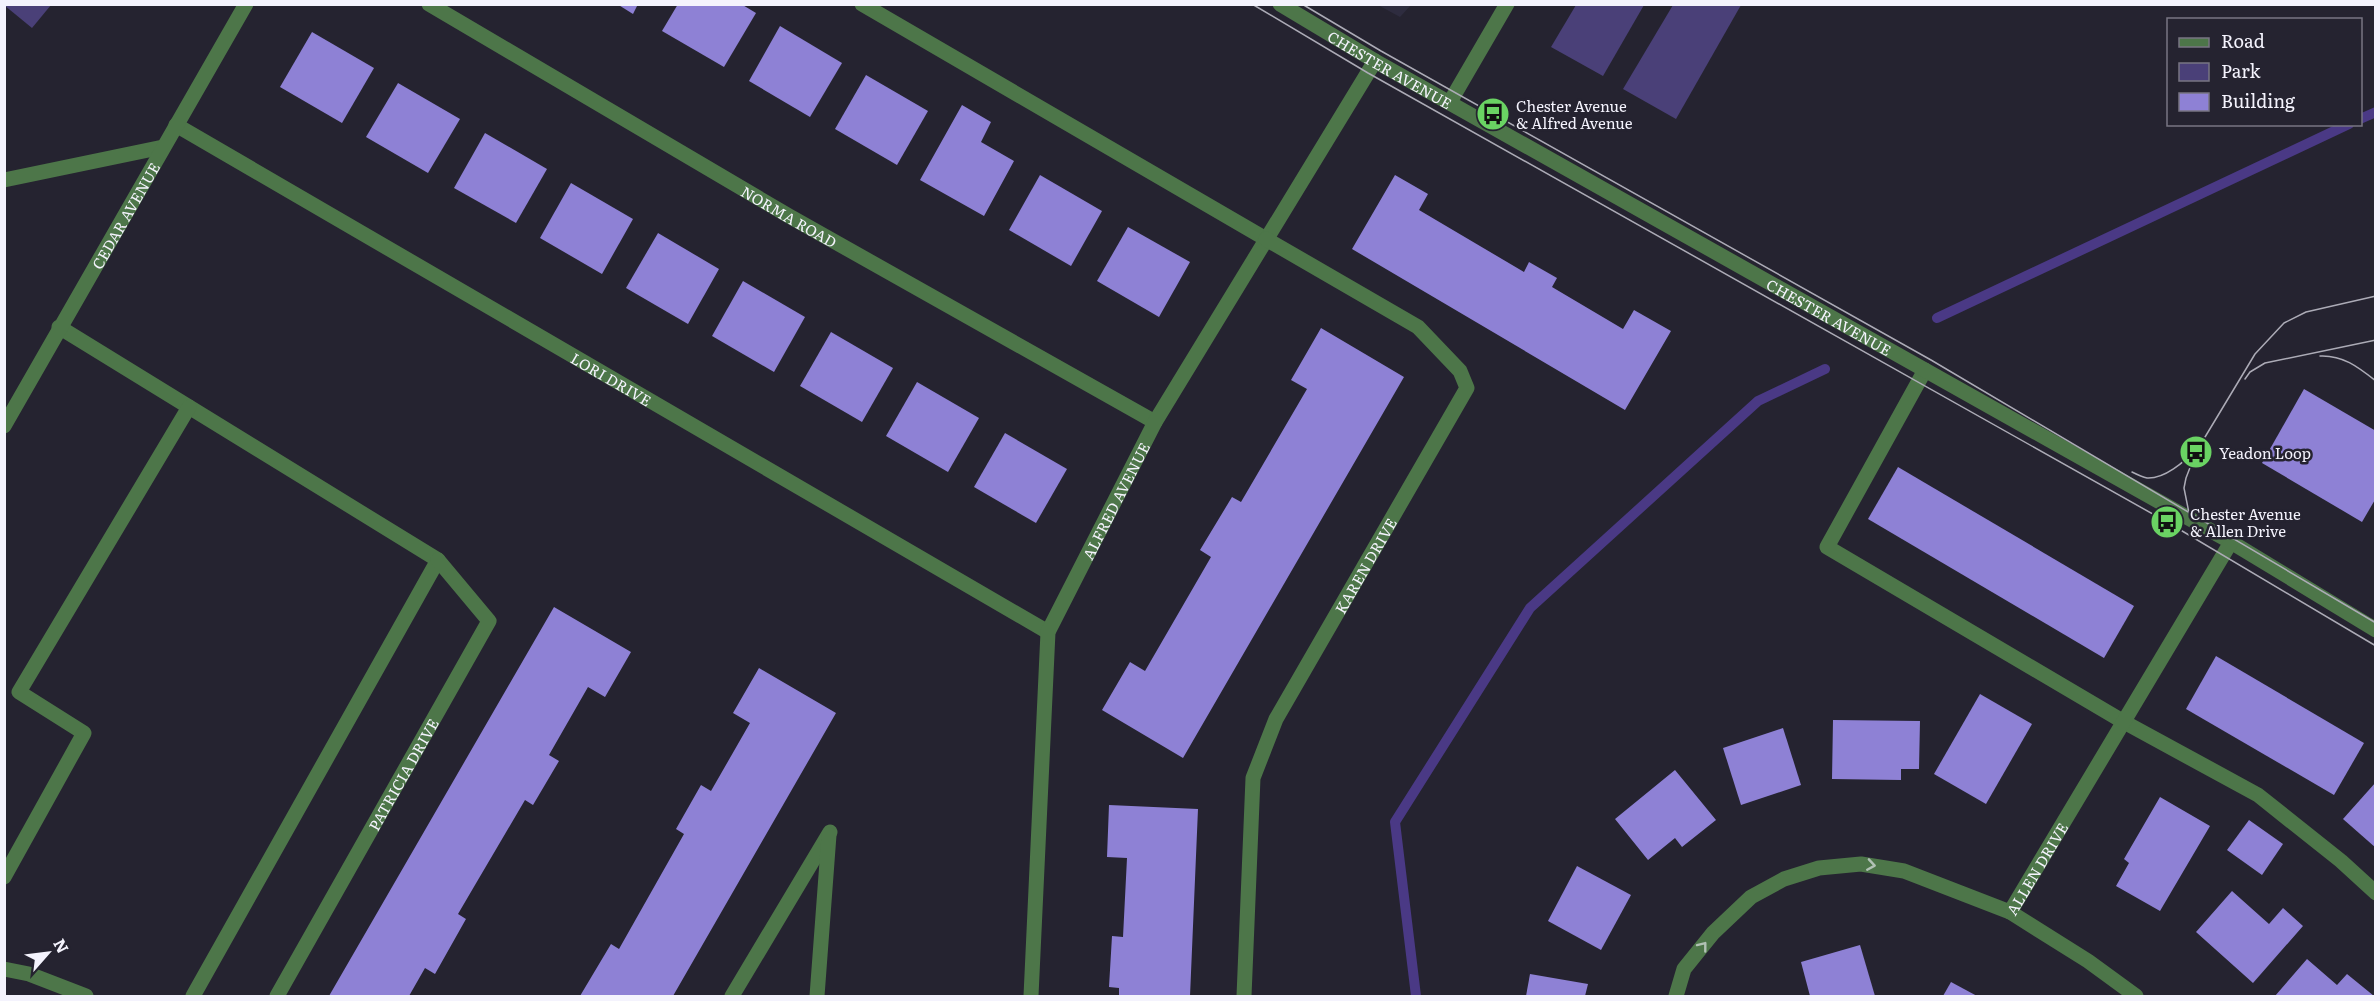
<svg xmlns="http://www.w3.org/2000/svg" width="2380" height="1001" viewBox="0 0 2380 1001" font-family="Literata,serif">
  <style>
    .built { fill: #2e2c3f }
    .green { fill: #4a4078 }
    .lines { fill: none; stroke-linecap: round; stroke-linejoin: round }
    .stream { stroke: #4a3985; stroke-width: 10 }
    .building { fill: #8e81d5 }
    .service { stroke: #4d7649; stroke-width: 15 }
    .minor { stroke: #4d7649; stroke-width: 15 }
    .tram { stroke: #acabb6; stroke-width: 1.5 }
    .oneway { stroke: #b1c1b5 }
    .labels { text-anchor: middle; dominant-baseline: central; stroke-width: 5; stroke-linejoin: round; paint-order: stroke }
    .street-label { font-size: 15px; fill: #f4f3fd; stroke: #252330 }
    .poi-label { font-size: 15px; fill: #f4f3fd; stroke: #252330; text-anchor: start }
  </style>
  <rect width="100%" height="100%" fill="#252330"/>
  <path class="built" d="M 1378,5 L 1411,5 L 1400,17 Z"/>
  <g class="green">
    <path d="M 4,5 L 5,4 L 51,5 L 32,28 Z"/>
    <path d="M 1576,5 L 1644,5 L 1603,76 L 1551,47 Z"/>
    <path d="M 1673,5 L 1741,5 L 1676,119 L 1623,89 Z"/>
  </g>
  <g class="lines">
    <g class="stream">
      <path d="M 2360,119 L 2376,112"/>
      <path d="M 1937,318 L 2349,124"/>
      <path d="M 1416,996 L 1395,822 L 1530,608 L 1758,401 L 1825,369"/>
    </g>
  </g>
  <g class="building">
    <path d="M 617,4 L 638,4 L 633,14 Z"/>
    <path d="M 678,4 L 741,4 L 756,13 L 724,67 L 662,31 Z"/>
    <path d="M 780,26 L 842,63 L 810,117 L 749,81 Z"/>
    <path d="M 312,32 L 374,68 L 342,123 L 280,87 Z"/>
    <path d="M 866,75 L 928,111 L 897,165 L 835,129 Z"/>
    <path d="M 398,83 L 460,119 L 428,173 L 366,137 Z"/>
    <path d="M 962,105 L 991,122 L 981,142 L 1014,161 L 984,216 L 920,180 Z"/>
    <path d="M 485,133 L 547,169 L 516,223 L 454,188 Z"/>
    <path d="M 1040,175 L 1102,211 L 1071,266 L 1009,230 Z"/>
    <path d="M 1395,175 L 1428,194 L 1419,210 L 1524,272 L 1529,262 L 1557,278 L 1552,287 L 1623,329 L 1634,310 L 1671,331 L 1625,410 L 1352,249 Z"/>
    <path d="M 571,183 L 633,219 L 602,274 L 540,238 Z"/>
    <path d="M 1128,227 L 1190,262 L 1159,317 L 1097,281 Z"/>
    <path d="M 658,233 L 719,269 L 688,324 L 626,288 Z"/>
    <path d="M 743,281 L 805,317 L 774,372 L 712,336 Z"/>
    <path d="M 1321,328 L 1404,377 L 1183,758 L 1102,710 L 1130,662 L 1145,671 L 1211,557 L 1200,550 L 1232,497 L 1241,502 L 1307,389 L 1291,380 Z"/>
    <path d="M 831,332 L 893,368 L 862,422 L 800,386 Z"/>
    <path d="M 917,382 L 979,418 L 948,472 L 886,436 Z"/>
    <path d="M 2304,389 L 2376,431 L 2376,498 L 2362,522 L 2262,463 Z"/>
    <path d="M 1005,433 L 1067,469 L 1036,523 L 974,487 Z"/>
    <path d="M 1898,467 L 2134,606 L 2104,658 L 1868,519 Z"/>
    <path d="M 554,607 L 631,652 L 605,697 L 588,687 L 549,755 L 559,761 L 533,805 L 525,800 L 475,885 L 458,914 L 466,919 L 435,974 L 425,968 L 409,996 L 329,996 Z"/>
    <path d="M 2216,656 L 2364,743 L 2334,795 L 2186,709 Z"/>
    <path d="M 759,668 L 836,713 L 673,996 L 580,996 L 611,944 L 619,949 L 684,834 L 676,829 L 701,785 L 711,791 L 750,723 L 733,713 Z"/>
    <path d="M 1980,694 L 2032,724 L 1986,804 L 1934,774 Z"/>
    <path d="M 1833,720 L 1920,721 L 1919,769 L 1901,769 L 1901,780 L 1832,779 Z"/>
    <path d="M 1783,728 L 1801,785 L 1741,805 L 1723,748 Z"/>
    <path d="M 1675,770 L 1716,820 L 1682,847 L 1675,838 L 1648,860 L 1615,819 Z"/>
    <path d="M 2376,782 L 2376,848 L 2343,819 Z"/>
    <path d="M 2160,797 L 2210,826 L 2160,911 L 2116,886 L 2129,863 L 2124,859 Z"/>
    <path d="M 1109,805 L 1198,809 L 1190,996 L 1119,996 L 1119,988 L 1109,987 L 1112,936 L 1123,937 L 1127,858 L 1107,857 Z"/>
    <path d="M 2249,820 L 2283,844 L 2262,875 L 2227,850 Z"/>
    <path d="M 1577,866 L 1631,895 L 1601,950 L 1548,921 Z"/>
    <path d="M 2232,891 L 2269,924 L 2283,908 L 2303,926 L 2253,983 L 2196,932 Z"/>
    <path d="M 1860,945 L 1875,996 L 1810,996 L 1801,962 Z"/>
    <path d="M 2307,959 L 2337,985 L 2347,974 L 2374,996 L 2275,996 Z"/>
    <path d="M 1530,974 L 1588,984 L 1585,996 L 1526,996 Z"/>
    <path d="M 1951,982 L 1977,996 L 1943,996 Z"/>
  </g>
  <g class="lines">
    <g class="service">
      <path d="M 862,4 L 1266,239"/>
      <path d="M 1450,102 L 1507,4"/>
      <path d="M 59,327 L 438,560 L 193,996"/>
      <path d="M 1925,370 L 1827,547 L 2124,722 L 2258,795 L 2341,861 L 2376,893"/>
      <path d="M 4,877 L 84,733 L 19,692 L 189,407"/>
      <path d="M 4,969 L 29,974 L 86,996"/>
      <path id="s1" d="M 277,996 L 489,621 L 438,560"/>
      <path d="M 732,996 L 830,832"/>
      <path d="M 817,996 L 829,835"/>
    </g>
    <g class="minor">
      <path id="s2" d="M 429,4 L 789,216 L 1155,422"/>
      <path id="s3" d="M 1280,4 L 1375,61 L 2231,542 L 2376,630"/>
      <path id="s4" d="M 176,125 L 1048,632"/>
      <path d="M 4,180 L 163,147"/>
      <path id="s5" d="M 4,426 L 246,4"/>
      <path id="s6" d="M 2010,912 L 2231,542"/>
      <path id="s7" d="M 1031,996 L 1048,632 L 1155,422 L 1375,61"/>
      <path id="s8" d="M 1244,996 L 1253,778 L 1276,719 L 1467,388 L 1460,371 L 1418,327 L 1266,239"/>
      <path d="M 1676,996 L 1684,969 L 1713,933 L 1751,897 L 1784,879 L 1819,868 L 1861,864 L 1904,871 L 2010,912 L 2088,961 L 2136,996"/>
    </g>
    <g class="tram">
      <path d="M 1252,4 L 1368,73 L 2167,522 L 2376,646"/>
      <path d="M 1302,4 L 1381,51 L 1931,360 L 2376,623"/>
      <path d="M 2320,356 C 2343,355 2358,367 2376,381"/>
      <path d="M 2245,379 L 2250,372 L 2265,363 L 2376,340"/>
      <path d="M 2132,472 C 2136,474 2142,477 2147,478 C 2164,479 2185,462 2194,450"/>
      <path d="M 2190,518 L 2184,488 L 2186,478 L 2196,452 L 2255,354 L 2284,323 L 2306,312 L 2376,296"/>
    </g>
  </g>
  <defs><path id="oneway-chevron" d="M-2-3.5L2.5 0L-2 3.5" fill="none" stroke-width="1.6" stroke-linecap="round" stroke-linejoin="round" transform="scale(1.5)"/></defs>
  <g class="oneway">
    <use href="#oneway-chevron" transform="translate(1871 865) rotate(9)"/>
    <use href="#oneway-chevron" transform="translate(1703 946) rotate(-52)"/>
  </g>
  <defs>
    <g id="bus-disc" transform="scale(1.725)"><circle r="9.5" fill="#6ad363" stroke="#252330"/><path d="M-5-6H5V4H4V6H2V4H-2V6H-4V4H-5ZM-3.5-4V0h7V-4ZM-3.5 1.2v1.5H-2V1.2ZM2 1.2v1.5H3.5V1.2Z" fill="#111"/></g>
  </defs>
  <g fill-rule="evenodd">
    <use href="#bus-disc" x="1493" y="114"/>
    <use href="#bus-disc" x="2196" y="452"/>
    <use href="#bus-disc" x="2167" y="522"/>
  </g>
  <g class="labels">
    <g class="street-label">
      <text stroke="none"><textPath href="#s3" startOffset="128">CHESTER AVENUE</textPath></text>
      <text stroke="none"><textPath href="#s5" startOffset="243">CEDAR AVENUE</textPath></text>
      <text stroke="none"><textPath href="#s2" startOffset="418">NORMA ROAD</textPath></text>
      <text stroke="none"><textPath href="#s3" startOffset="632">CHESTER AVENUE</textPath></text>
      <text stroke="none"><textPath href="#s4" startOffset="504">LORI DRIVE</textPath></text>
      <text stroke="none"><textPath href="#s7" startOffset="512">ALFRED AVENUE</textPath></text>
      <text stroke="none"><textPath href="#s8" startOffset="459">KAREN DRIVE</textPath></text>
      <text stroke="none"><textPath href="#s1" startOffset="255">PATRICIA DRIVE</textPath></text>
      <text stroke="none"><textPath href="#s6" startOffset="51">ALLEN DRIVE</textPath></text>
    </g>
    <g class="poi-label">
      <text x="1516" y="105">Chester Avenue<tspan x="1516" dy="17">&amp; Alfred Avenue</tspan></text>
      <text x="2219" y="452">Yeadon Loop</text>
      <text x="2190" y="513">Chester Avenue<tspan x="2190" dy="17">&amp; Allen Drive</tspan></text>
    </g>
  </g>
  <rect width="2380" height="1001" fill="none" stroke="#f4f3fd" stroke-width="12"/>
  <rect x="2167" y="18" width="195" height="108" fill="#252330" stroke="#787682" stroke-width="1.5"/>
  <rect x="2179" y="38" width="30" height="9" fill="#4d7649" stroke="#787682" stroke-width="1.5"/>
  <text x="2221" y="48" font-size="18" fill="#f4f3fd">Road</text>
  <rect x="2179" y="63" width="30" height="18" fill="#4a4078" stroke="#787682" stroke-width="1.5"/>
  <text x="2221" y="78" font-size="18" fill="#f4f3fd">Park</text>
  <rect x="2179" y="93" width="30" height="18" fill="#8e81d5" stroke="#787682" stroke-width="1.5"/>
  <text x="2221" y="108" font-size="18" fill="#f4f3fd">Building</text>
  <g transform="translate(48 953) rotate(62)" stroke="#252330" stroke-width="4.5" paint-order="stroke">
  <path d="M0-4.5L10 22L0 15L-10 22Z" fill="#f4f3fd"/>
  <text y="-9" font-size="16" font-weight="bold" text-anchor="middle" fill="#f4f3fd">N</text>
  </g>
</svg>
